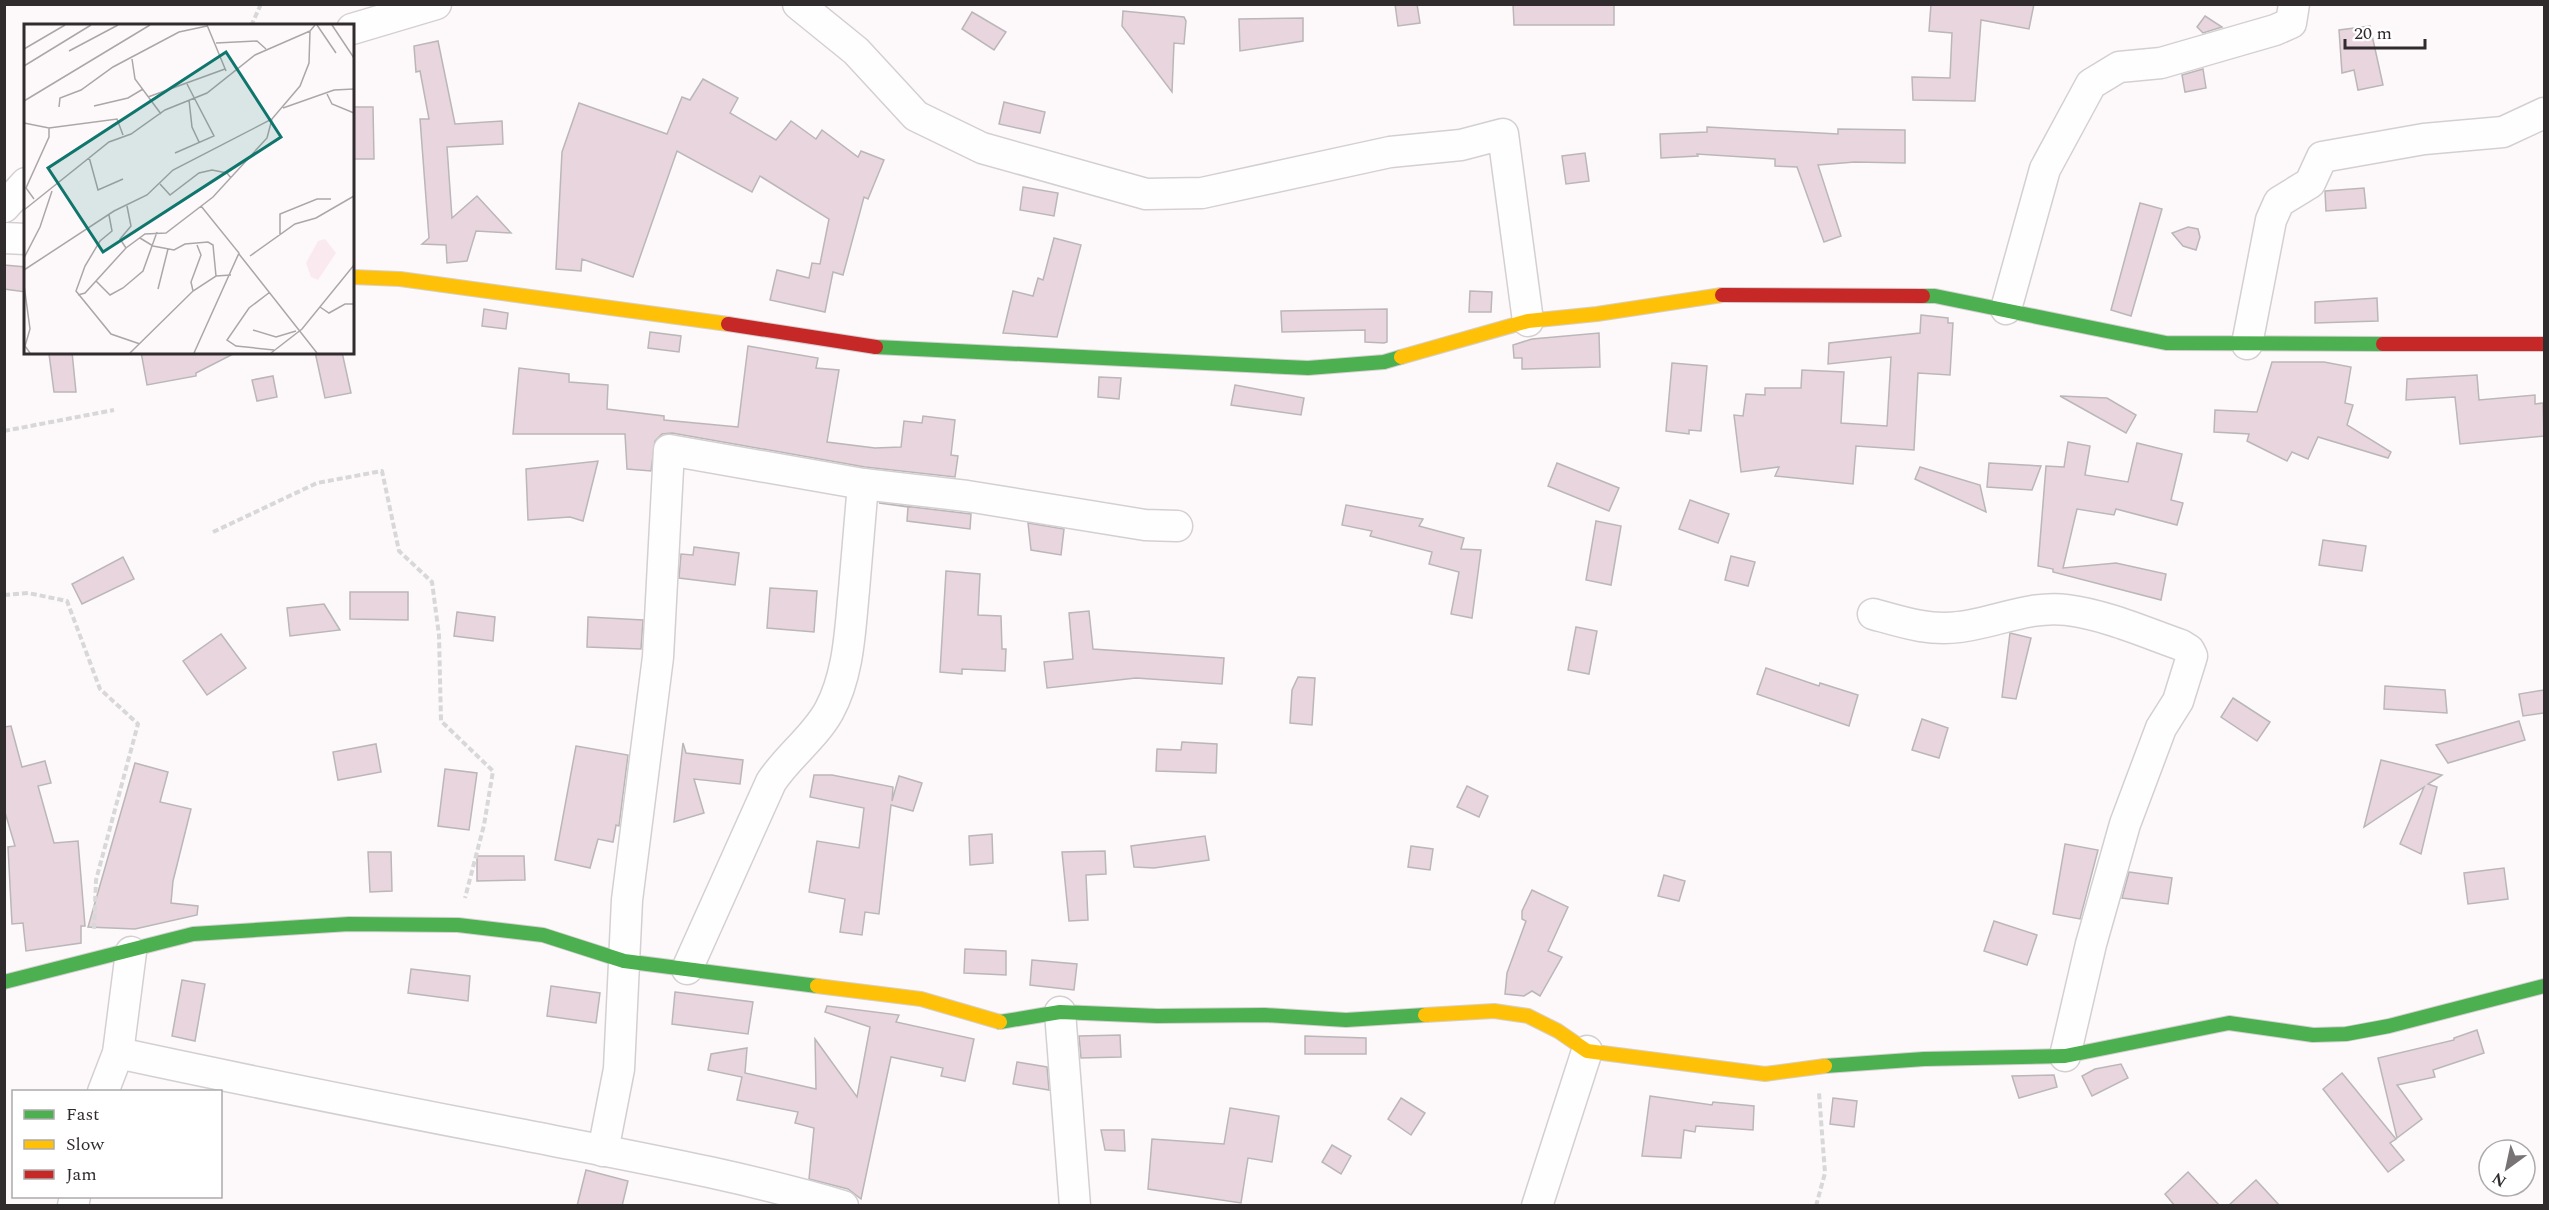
<svg xmlns="http://www.w3.org/2000/svg" width="2549" height="1210" viewBox="0 0 2549 1210" font-family="Spectral,serif">
  <style>
    .building { fill: #e9d5de; stroke: #bab7b8; stroke-width: 1.5 }
    .lines { fill: none; stroke-linecap: round; stroke-linejoin: round }
    .street-casing { stroke: #d4d0d1; stroke-width: 33 }
    .fast-casing { stroke: #d4d0d1; stroke-width: 16 }
    .slow-casing { stroke: #d4d0d1; stroke-width: 16 }
    .jam-casing { stroke: #d4d0d1; stroke-width: 16 }
    .path { stroke: #d8d8d8; stroke-width: 4; stroke-dasharray: 6 3; stroke-linecap: butt }
    .street { stroke: #fffefe; stroke-width: 30 }
    .fast { stroke: #4caf50; stroke-width: 14 }
    .slow { stroke: #ffc107; stroke-width: 14 }
    .jam { stroke: #c62828; stroke-width: 14 }
    .inset-road { fill: none; stroke: #aba7a9; stroke-width: 1.5 }
    .view { fill: #0f766e; fill-opacity: 0.15; stroke: #0f766e; stroke-width: 3 }
    .inset-edge { fill: none; stroke: #302b2d; stroke-width: 3 }
  </style>
  <rect width="100%" height="100%" fill="#fdf9fb"/>
  <g class="building">
    <path d="M 1395,4 L 1417,4 L 1420,23 L 1398,26 Z"/>
    <path d="M 1513,4 L 1614,4 L 1614,25 L 1514,25 Z"/>
    <path d="M 1931,4 L 2034,4 L 2029,29 L 1981,20 L 1975,101 L 1913,100 L 1912,77 L 1950,78 L 1952,33 L 1929,31 Z"/>
    <path d="M 1123,11 L 1184,17 L 1186,21 L 1184,44 L 1174,43 L 1172,92 L 1122,26 Z"/>
    <path d="M 972,12 L 1006,32 L 994,50 L 962,29 Z"/>
    <path d="M 2205,16 L 2222,27 L 2203,33 L 2197,27 Z"/>
    <path d="M 1303,18 L 1303,41 L 1240,51 L 1239,19 Z"/>
    <path d="M 2370,26 L 2383,85 L 2358,90 L 2354,70 L 2342,73 L 2339,30 Z"/>
    <path d="M 438,41 L 455,124 L 502,121 L 503,144 L 447,147 L 452,218 L 477,196 L 511,233 L 476,231 L 467,261 L 447,263 L 446,245 L 422,244 L 429,238 L 420,119 L 429,119 L 420,71 L 416,72 L 414,46 Z"/>
    <path d="M 2203,69 L 2206,88 L 2185,92 L 2182,75 Z"/>
    <path d="M 703,79 L 738,98 L 730,113 L 776,140 L 791,121 L 816,139 L 822,130 L 858,157 L 861,151 L 884,160 L 868,199 L 864,197 L 843,275 L 833,272 L 825,312 L 770,300 L 777,270 L 809,278 L 812,263 L 820,264 L 829,219 L 760,176 L 752,192 L 677,151 L 633,277 L 582,259 L 581,271 L 556,269 L 562,152 L 579,103 L 667,134 L 682,97 L 690,100 Z"/>
    <path d="M 1004,102 L 1045,112 L 1040,133 L 999,124 Z"/>
    <path d="M 352,107 L 373,107 L 374,159 L 352,159 Z"/>
    <path d="M 1707,127 L 1838,134 L 1838,129 L 1905,130 L 1905,163 L 1855,162 L 1818,165 L 1841,236 L 1824,242 L 1797,167 L 1775,166 L 1775,159 L 1697,154 L 1698,156 L 1661,158 L 1660,134 L 1707,132 Z"/>
    <path d="M 1585,153 L 1589,181 L 1566,184 L 1562,156 Z"/>
    <path d="M 1023,187 L 1058,193 L 1054,216 L 1020,210 Z"/>
    <path d="M 2364,188 L 2366,208 L 2326,211 L 2325,191 Z"/>
    <path d="M 2140,203 L 2162,209 L 2131,316 L 2111,310 Z"/>
    <path d="M 2188,227 L 2198,229 L 2200,237 L 2196,250 L 2183,246 L 2172,233 Z"/>
    <path d="M 1054,238 L 1081,245 L 1057,337 L 1003,333 L 1013,291 L 1033,296 L 1038,278 L 1043,280 Z"/>
    <path d="M 4,265 L 26,267 L 26,292 L 4,289 Z"/>
    <path d="M 1470,291 L 1492,292 L 1491,312 L 1469,312 Z"/>
    <path d="M 2377,298 L 2378,321 L 2315,323 L 2315,302 Z"/>
    <path d="M 484,309 L 508,313 L 506,329 L 482,326 Z"/>
    <path d="M 1387,309 L 1387,342 L 1384,343 L 1365,342 L 1365,330 L 1282,332 L 1281,311 Z"/>
    <path d="M 1921,315 L 1948,318 L 1948,323 L 1953,323 L 1950,375 L 1918,373 L 1914,450 L 1856,446 L 1853,484 L 1775,476 L 1779,467 L 1741,472 L 1734,415 L 1743,416 L 1746,394 L 1765,395 L 1765,388 L 1801,388 L 1802,370 L 1844,372 L 1841,423 L 1887,426 L 1891,357 L 1828,364 L 1829,343 L 1920,333 Z"/>
    <path d="M 650,332 L 681,336 L 679,352 L 648,348 Z"/>
    <path d="M 1599,333 L 1600,367 L 1522,369 L 1522,358 L 1514,358 L 1513,345 L 1532,339 Z"/>
    <path d="M 748,346 L 818,358 L 816,368 L 839,370 L 827,442 L 875,448 L 901,447 L 904,421 L 922,423 L 923,416 L 955,420 L 951,455 L 958,456 L 955,477 L 865,467 L 672,433 L 662,434 L 655,441 L 651,471 L 627,469 L 625,434 L 513,434 L 519,368 L 569,374 L 569,382 L 608,385 L 607,409 L 664,416 L 664,420 L 738,427 Z"/>
    <path d="M 72,352 L 76,392 L 54,392 L 49,354 Z"/>
    <path d="M 141,352 L 237,352 L 196,373 L 196,376 L 147,385 Z"/>
    <path d="M 315,352 L 342,352 L 351,393 L 325,398 Z"/>
    <path d="M 2272,362 L 2324,362 L 2351,367 L 2345,403 L 2353,405 L 2347,425 L 2391,452 L 2388,458 L 2318,437 L 2308,459 L 2292,452 L 2287,461 L 2247,441 L 2249,434 L 2214,432 L 2215,410 L 2257,412 Z"/>
    <path d="M 1672,363 L 1707,366 L 1701,431 L 1689,430 L 1689,434 L 1666,431 Z"/>
    <path d="M 2477,375 L 2479,400 L 2535,395 L 2535,404 L 2543,403 L 2544,436 L 2460,444 L 2455,397 L 2406,400 L 2407,379 Z"/>
    <path d="M 273,376 L 277,397 L 257,401 L 252,380 Z"/>
    <path d="M 1099,377 L 1121,378 L 1119,399 L 1098,397 Z"/>
    <path d="M 1235,385 L 1304,398 L 1301,415 L 1231,405 Z"/>
    <path d="M 2060,396 L 2107,398 L 2136,415 L 2126,433 Z"/>
    <path d="M 2068,442 L 2090,446 L 2085,475 L 2128,482 L 2137,443 L 2182,454 L 2171,500 L 2183,503 L 2177,525 L 2116,509 L 2114,515 L 2077,509 L 2063,568 L 2116,563 L 2166,574 L 2161,600 L 2053,572 L 2053,569 L 2038,566 L 2046,466 L 2064,467 Z"/>
    <path d="M 598,461 L 583,521 L 570,517 L 528,520 L 526,469 Z"/>
    <path d="M 1557,463 L 1619,488 L 1609,511 L 1548,486 Z"/>
    <path d="M 1989,463 L 2041,466 L 2032,490 L 1987,487 Z"/>
    <path d="M 1920,467 L 1980,485 L 1986,512 L 1915,479 Z"/>
    <path d="M 1690,500 L 1729,514 L 1718,543 L 1679,529 Z"/>
    <path d="M 879,503 L 971,514 L 970,529 L 907,521 L 908,507 Z"/>
    <path d="M 1346,505 L 1423,519 L 1419,526 L 1464,538 L 1461,549 L 1481,550 L 1472,618 L 1451,614 L 1459,572 L 1429,564 L 1432,552 L 1370,536 L 1372,531 L 1342,525 Z"/>
    <path d="M 1596,521 L 1621,526 L 1611,585 L 1586,580 Z"/>
    <path d="M 1028,523 L 1064,529 L 1061,555 L 1031,550 Z"/>
    <path d="M 2323,540 L 2366,546 L 2362,571 L 2319,565 Z"/>
    <path d="M 694,547 L 739,553 L 735,585 L 679,578 L 681,554 L 693,555 Z"/>
    <path d="M 1731,556 L 1755,562 L 1748,586 L 1725,580 Z"/>
    <path d="M 123,557 L 134,579 L 82,604 L 72,584 Z"/>
    <path d="M 946,571 L 980,574 L 978,615 L 1001,616 L 1002,649 L 1006,649 L 1005,671 L 962,669 L 962,674 L 940,672 Z"/>
    <path d="M 770,588 L 817,591 L 814,632 L 767,628 Z"/>
    <path d="M 350,592 L 408,592 L 408,620 L 350,619 Z"/>
    <path d="M 324,604 L 340,630 L 290,636 L 287,608 Z"/>
    <path d="M 1089,611 L 1093,649 L 1224,658 L 1222,684 L 1136,678 L 1047,688 L 1044,662 L 1073,659 L 1069,613 Z"/>
    <path d="M 457,612 L 495,617 L 493,641 L 454,636 Z"/>
    <path d="M 588,617 L 643,620 L 641,649 L 587,647 Z"/>
    <path d="M 1576,627 L 1597,631 L 1589,674 L 1568,670 Z"/>
    <path d="M 2010,633 L 2031,638 L 2016,699 L 2002,697 Z"/>
    <path d="M 221,634 L 246,668 L 207,695 L 183,661 Z"/>
    <path d="M 1766,668 L 1819,686 L 1820,683 L 1858,695 L 1849,726 L 1757,694 Z"/>
    <path d="M 1298,677 L 1315,678 L 1312,725 L 1290,723 L 1292,690 Z"/>
    <path d="M 2385,686 L 2445,690 L 2447,713 L 2384,709 Z"/>
    <path d="M 2544,690 L 2544,713 L 2523,716 L 2519,694 Z"/>
    <path d="M 2233,698 L 2270,722 L 2257,741 L 2221,717 Z"/>
    <path d="M 1922,719 L 1948,728 L 1939,758 L 1912,750 Z"/>
    <path d="M 2519,721 L 2525,740 L 2448,763 L 2436,745 Z"/>
    <path d="M 11,726 L 22,767 L 45,761 L 51,783 L 38,786 L 54,843 L 78,841 L 85,926 L 81,926 L 81,943 L 26,951 L 23,923 L 12,924 L 8,847 L 15,846 L 4,809 L 4,727 Z"/>
    <path d="M 1182,742 L 1217,744 L 1216,773 L 1156,771 L 1157,749 L 1181,750 Z"/>
    <path d="M 683,743 L 686,753 L 743,760 L 740,784 L 694,779 L 704,813 L 674,822 Z"/>
    <path d="M 376,744 L 381,772 L 338,780 L 333,752 Z"/>
    <path d="M 576,746 L 628,755 L 619,826 L 616,825 L 613,842 L 598,839 L 590,868 L 555,860 Z"/>
    <path d="M 2381,760 L 2442,775 L 2428,784 L 2437,787 L 2421,854 L 2400,844 L 2424,787 L 2364,827 Z"/>
    <path d="M 135,763 L 168,772 L 160,802 L 191,809 L 173,881 L 171,903 L 198,906 L 197,915 L 135,929 L 88,927 Z"/>
    <path d="M 445,769 L 477,773 L 469,830 L 438,826 Z"/>
    <path d="M 814,775 L 832,775 L 893,787 L 892,801 L 899,776 L 922,783 L 913,811 L 891,805 L 879,914 L 865,912 L 862,935 L 840,932 L 845,899 L 809,892 L 817,841 L 859,848 L 864,808 L 810,797 Z"/>
    <path d="M 1467,786 L 1488,796 L 1479,817 L 1457,807 Z"/>
    <path d="M 992,834 L 993,863 L 970,865 L 969,836 Z"/>
    <path d="M 1205,836 L 1209,860 L 1154,868 L 1134,867 L 1131,846 Z"/>
    <path d="M 2065,844 L 2098,850 L 2080,919 L 2053,914 Z"/>
    <path d="M 1411,846 L 1433,849 L 1430,870 L 1408,867 Z"/>
    <path d="M 1105,851 L 1106,874 L 1086,875 L 1088,920 L 1069,921 L 1062,852 Z"/>
    <path d="M 368,852 L 391,852 L 392,891 L 370,892 Z"/>
    <path d="M 477,856 L 524,856 L 525,880 L 477,881 Z"/>
    <path d="M 2504,868 L 2508,899 L 2468,904 L 2464,873 Z"/>
    <path d="M 2129,872 L 2172,878 L 2168,904 L 2122,898 Z"/>
    <path d="M 1664,875 L 1685,881 L 1679,901 L 1658,896 Z"/>
    <path d="M 1532,890 L 1568,907 L 1548,951 L 1562,957 L 1540,996 L 1532,991 L 1524,996 L 1505,994 L 1507,973 L 1526,921 L 1522,919 L 1522,911 Z"/>
    <path d="M 1994,921 L 2037,935 L 2027,965 L 1984,951 Z"/>
    <path d="M 965,949 L 1006,951 L 1006,975 L 964,973 Z"/>
    <path d="M 1032,960 L 1077,964 L 1074,990 L 1030,985 Z"/>
    <path d="M 411,969 L 470,976 L 468,1001 L 408,993 Z"/>
    <path d="M 182,980 L 205,984 L 195,1041 L 172,1036 Z"/>
    <path d="M 551,986 L 600,993 L 596,1023 L 547,1016 Z"/>
    <path d="M 675,992 L 753,1002 L 748,1034 L 672,1024 Z"/>
    <path d="M 827,1006 L 899,1015 L 896,1022 L 974,1039 L 965,1081 L 941,1076 L 943,1068 L 891,1057 L 861,1199 L 848,1189 L 809,1179 L 814,1128 L 795,1123 L 798,1112 L 737,1100 L 742,1077 L 708,1070 L 711,1054 L 747,1048 L 745,1073 L 816,1089 L 815,1039 L 857,1097 L 870,1027 L 825,1012 Z"/>
    <path d="M 2477,1030 L 2484,1053 L 2433,1070 L 2435,1077 L 2397,1085 L 2422,1119 L 2397,1138 L 2378,1058 L 2454,1040 L 2454,1038 Z"/>
    <path d="M 1120,1035 L 1121,1057 L 1081,1058 L 1079,1036 Z"/>
    <path d="M 1305,1036 L 1366,1038 L 1366,1054 L 1305,1054 Z"/>
    <path d="M 1017,1062 L 1047,1067 L 1049,1090 L 1013,1084 Z"/>
    <path d="M 2121,1064 L 2128,1078 L 2092,1096 L 2082,1076 L 2095,1069 Z"/>
    <path d="M 2342,1073 L 2396,1139 L 2390,1143 L 2404,1160 L 2388,1172 L 2323,1089 Z"/>
    <path d="M 2054,1075 L 2057,1087 L 2019,1098 L 2012,1076 Z"/>
    <path d="M 1650,1096 L 1712,1105 L 1713,1102 L 1754,1106 L 1753,1130 L 1696,1126 L 1695,1132 L 1684,1130 L 1681,1158 L 1642,1156 Z"/>
    <path d="M 1401,1098 L 1425,1113 L 1411,1135 L 1388,1119 Z"/>
    <path d="M 1833,1098 L 1857,1101 L 1854,1127 L 1830,1124 Z"/>
    <path d="M 1230,1108 L 1279,1116 L 1272,1162 L 1248,1158 L 1241,1203 L 1148,1189 L 1152,1139 L 1224,1144 Z"/>
    <path d="M 1101,1130 L 1124,1130 L 1125,1151 L 1105,1150 Z"/>
    <path d="M 1332,1145 L 1351,1156 L 1341,1174 L 1322,1162 Z"/>
    <path d="M 586,1170 L 628,1181 L 622,1206 L 577,1206 Z"/>
    <path d="M 2188,1172 L 2220,1206 L 2175,1206 L 2165,1194 Z"/>
    <path d="M 2256,1180 L 2280,1206 L 2228,1206 Z"/>
  </g>
  <g class="lines">
    <g class="street-casing">
      <g id="street">
        <path d="M 798,4 L 856,51 L 916,116 L 982,148 L 1146,194 L 1202,193 L 1390,152 L 1461,145 L 1503,134 L 1528,321"/>
        <path d="M 352,29 L 436,4"/>
        <path d="M 4,207 L 26,183"/>
        <path d="M 4,238 L 26,239"/>
        <path d="M 2006,309 L 2045,169 L 2091,84 L 2119,67 L 2161,63 L 2275,30 L 2291,23 L 2294,4"/>
        <path d="M 2247,344 L 2271,220 L 2279,202 L 2310,183 L 2322,157 L 2424,139 L 2503,132 L 2544,113"/>
        <path d="M 1873,614 C 1902,622 1928,631 1959,627 C 1994,623 2030,605 2067,610 C 2106,615 2144,632 2181,645 L 2189,650 L 2192,656 L 2178,701 L 2161,728 L 2125,824 L 2091,944 L 2065,1056"/>
        <path d="M 687,969 L 771,782 C 788,756 814,738 829,711 C 849,674 850,630 854,590 C 857,555 860,519 863,484"/>
        <path d="M 1060,1012 L 1075,1206"/>
        <path d="M 118,1053 C 253,1082 388,1109 524,1135 C 630,1156 739,1175 843,1206"/>
        <path d="M 103,1092 L 118,1053 L 131,952"/>
        <path d="M 603,1151 L 619,1069 L 627,900 L 658,657 L 669,450 L 863,484 L 967,496 L 1145,525 L 1177,526"/>
        <path d="M 73,1206 L 75,1196"/>
        <path d="M 1537,1206 L 1587,1051"/>
      </g>
    </g>
    <g class="fast-casing">
      <g id="fast">
        <path d="M 1923,296 L 1935,296 L 2166,343 L 2383,344"/>
        <path d="M 876,347 L 1308,368 L 1384,362 L 1401,357"/>
        <path d="M 4,982 L 193,934 L 349,924 L 458,925 L 543,935 L 624,961 L 817,986"/>
        <path d="M 1000,1022 L 1060,1012 L 1157,1016 L 1265,1015 L 1346,1020 L 1425,1015"/>
        <path d="M 1825,1066 L 1924,1059 L 2065,1056 L 2229,1023 L 2313,1035 L 2346,1034 L 2389,1026 L 2544,986"/>
      </g>
    </g>
    <g class="slow-casing">
      <g id="slow">
        <path d="M 352,277 L 400,279 L 728,324"/>
        <path d="M 1401,357 L 1528,321 L 1597,314 L 1722,295"/>
        <path d="M 817,986 L 921,999 L 1000,1022"/>
        <path d="M 1425,1015 L 1494,1011 L 1528,1016 L 1558,1031 L 1587,1051 L 1765,1074 L 1825,1066"/>
      </g>
    </g>
    <g class="jam-casing">
      <g id="jam">
        <path d="M 1722,295 L 1923,296"/>
        <path d="M 728,324 L 876,347"/>
        <path d="M 2383,344 L 2544,344"/>
      </g>
    </g>
    <g class="path">
      <path d="M 251,26 L 261,4"/>
      <path d="M 4,431 L 114,410"/>
      <path d="M 213,532 L 317,483 L 382,471 L 399,551 L 432,582 L 439,635 L 441,721 L 493,771 L 484,825 L 465,898"/>
      <path d="M 4,595 L 28,593 L 67,601 L 100,689 L 138,724 L 96,880 L 94,929"/>
      <path d="M 1816,1206 L 1825,1173 L 1819,1093"/>
    </g>
    <use href="#street" class="street"/>
    <use href="#fast" class="fast"/>
    <use href="#slow" class="slow"/>
    <use href="#jam" class="jam"/>
  </g>
  <g transform="translate(24 24)">
    <rect width="330" height="330" fill="#fdf9fb"/>
    <path d="M 301,215 L 312,229 L 294,256 L 287,253 L 282,239 L 294,217 Z" fill="#faeaf0"/>
    <path class="inset-road" d="M 183,1 L 202,47M 293,1 L 312,29M 308,1 L 330,34M 192,19 L 233,17 L 242,25M 0,25 L 41,1M 45,27 L 94,1M 108,35 L 111,55 L 137,90M 0,42 L 67,1M 303,70 L 308,80 L 330,89M 124,73 L 201,45M 165,76 L 168,103 L 175,118M 0,77 L 126,1M 70,82 L 104,74 L 119,65M 35,83 L 36,74 L 57,66 L 89,43 L 155,8 L 183,2M 259,84 L 310,66 L 330,65M 0,99 L 25,104 L 93,95 L 99,111M 151,129 L 190,112 L 163,60M 65,133 L 74,166 L 99,155M 136,160 L 146,171 L 175,149 L 188,146 L 203,149 L 207,154M 10,175 L 2,164 L 25,113 L 25,104M 0,186 L 85,118 L 107,110 L 141,86 L 183,69 L 231,31 L 286,7M 85,191 L 88,207 L 76,217 L 61,242 L 52,267 L 87,310 L 116,320M 256,211 L 256,190 L 293,175 L 307,175M 116,214 L 129,222 L 150,226 L 161,220 L 184,218 L 189,221 L 192,252M 102,224 L 96,215 L 107,202 L 103,182M 215,230 L 293,329M 226,232 L 271,200 L 292,194 L 330,172M 0,234 L 16,203 L 28,167M 0,246 L 90,187 L 123,171 L 149,146 L 248,95 L 276,62 L 285,39 L 286,7 L 291,1M 72,257 L 86,271 L 99,264 L 119,247 L 133,208M 0,261 L 6,305 L 1,322 L 6,329M 134,265 L 144,225M 169,267 L 167,258 L 177,231 L 173,221M 246,268 L 225,284 L 203,316 L 212,322 L 250,326M 54,271 L 61,269 L 102,224 L 121,210 L 142,209 L 189,173 L 243,114 L 248,95M 296,283 L 305,289 L 321,280 L 330,280M 229,306 L 252,313 L 272,307M 106,329 L 169,267 L 192,252 L 207,251M 170,329 L 215,229 L 177,182M 247,329 L 278,305 L 330,241"/>
    <path class="view" d="M 202,28 L 257,113 L 79,228 L 24,144 Z"/>
    <rect width="330" height="330" class="inset-edge"/>
  </g>
  <rect width="2549" height="1210" fill="none" stroke="#302b2d" stroke-width="12"/>
  <rect x="12" y="1090" width="210" height="108" fill="#ffffff" stroke="#acaaab" stroke-width="1.5"/>
  <rect x="24" y="1110" width="30" height="9" fill="#4caf50" stroke="#acaaab" stroke-width="1.5"/>
  <text x="66" y="1120" font-size="18" fill="#302b2d">Fast</text>
  <rect x="24" y="1140" width="30" height="9" fill="#ffc107" stroke="#acaaab" stroke-width="1.5"/>
  <text x="66" y="1150" font-size="18" fill="#302b2d">Slow</text>
  <rect x="24" y="1170" width="30" height="9" fill="#c62828" stroke="#acaaab" stroke-width="1.5"/>
  <text x="66" y="1180" font-size="18" fill="#302b2d">Jam</text>
  <g transform="translate(2507 1168) rotate(213)"><circle r="28" fill="#ffffff" stroke="#acaaab" stroke-width="1.5"/>
  <path d="M0-4.5L10 22L0 15L-10 22Z" fill="#787375"/>
  <text y="-9" font-size="16" font-weight="bold" text-anchor="middle" fill="#302b2d">N</text>
  </g>
  <path d="M2345 39v9h80v-9" fill="none" stroke="#302b2d" stroke-width="3"/>
  <text x="2354" y="39" font-size="18" fill="#302b2d" stroke="#ffffff" stroke-width="4.5" paint-order="stroke">20 m</text>
</svg>
